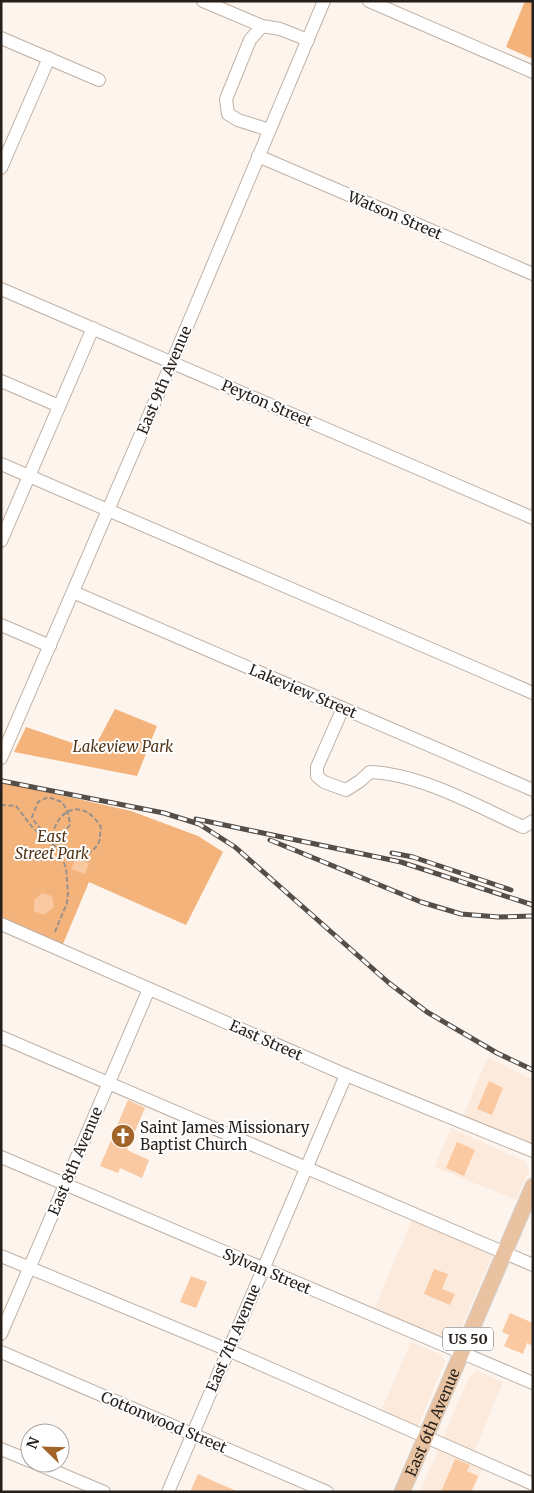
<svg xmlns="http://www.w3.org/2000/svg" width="534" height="1493" viewBox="0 0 534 1493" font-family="Merriweather,serif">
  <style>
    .built { fill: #fcebdd }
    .green { fill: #f3b37b }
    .building { fill: #fac9a1 }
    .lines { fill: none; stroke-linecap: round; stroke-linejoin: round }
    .minor-casing { stroke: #bfb1a5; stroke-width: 14 }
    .major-casing { stroke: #d3d2d1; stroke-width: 17 }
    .path { stroke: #99918c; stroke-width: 2; stroke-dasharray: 5 2.5; stroke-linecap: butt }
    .minor { stroke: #fff; stroke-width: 12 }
    .major { stroke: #e9c2a1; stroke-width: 15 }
    .rail-casing { stroke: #544d48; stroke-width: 5 }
    .rail { stroke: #fff; stroke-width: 3; stroke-dasharray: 9; stroke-linecap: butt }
    .labels { text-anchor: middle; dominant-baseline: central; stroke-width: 4; stroke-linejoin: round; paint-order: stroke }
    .shield { fill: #fff; stroke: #66625f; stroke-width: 1 }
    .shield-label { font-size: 14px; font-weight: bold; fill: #251f1b }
    .street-label { font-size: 15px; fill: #251f1b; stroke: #fff }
    .park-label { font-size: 15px; font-style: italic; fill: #543416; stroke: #fff }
    .poi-label { font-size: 15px; fill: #251f1b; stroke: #fff; text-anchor: start }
  </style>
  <rect width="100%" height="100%" fill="#fdf4ed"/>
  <g class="built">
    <path d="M 488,1057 L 533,1080 L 533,1148 L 462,1118 Z"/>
    <path d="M 451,1128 L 526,1162 L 529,1171 L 516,1200 L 434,1167 Z"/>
    <path d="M 415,1213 L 496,1247 L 457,1337 L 453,1341 L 450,1341 L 374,1309 Z"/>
    <path d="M 411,1342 L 440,1354 L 445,1361 L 414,1436 L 377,1420 Z"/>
    <path d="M 477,1371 L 503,1382 L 471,1460 L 484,1465 L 473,1492 L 420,1492 L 469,1377 Z"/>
  </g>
  <g class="green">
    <path d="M 525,1 L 533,1 L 533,59 L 506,47 Z"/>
    <path d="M 115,709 L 157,726 L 137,776 L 14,752 L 26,727 L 93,750 Z"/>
    <path d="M 1,778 L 24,787 L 131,811 L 198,836 L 223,852 L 186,925 L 89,882 L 63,944 L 1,918 Z"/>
  </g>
  <g class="building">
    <path d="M 76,858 L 89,863 L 85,874 L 71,869 Z"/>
    <path d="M 42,893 L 52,896 L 54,907 L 44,915 L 34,911 L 34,900 Z"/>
    <path d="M 489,1081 L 503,1088 L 492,1115 L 477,1109 Z"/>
    <path d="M 128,1100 L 145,1108 L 127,1150 L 149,1160 L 142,1178 L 120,1168 L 118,1173 L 100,1166 Z"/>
    <path d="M 457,1142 L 475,1150 L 464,1176 L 446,1168 Z"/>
    <path d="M 434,1269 L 448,1274 L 442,1289 L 455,1294 L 450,1305 L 424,1294 Z"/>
    <path d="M 191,1276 L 207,1282 L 196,1308 L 180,1302 Z"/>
    <path d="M 510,1313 L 533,1323 L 533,1346 L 527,1343 L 523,1354 L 504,1346 L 509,1335 L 502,1332 Z"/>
    <path d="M 455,1459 L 470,1465 L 467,1471 L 478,1476 L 471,1492 L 441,1492 Z"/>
    <path d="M 198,1474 L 218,1483 L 239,1492 L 190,1492 Z"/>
  </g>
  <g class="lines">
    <g class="minor-casing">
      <g id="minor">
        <path d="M 203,1 L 262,26"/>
        <path d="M 369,1 L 533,72"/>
        <path d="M 1,38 L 99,80"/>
        <path d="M 269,130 L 238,120 L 228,114 L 226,99 L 250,40 L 262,26 L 280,29 L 308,40"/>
        <path d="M 258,156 L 533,274"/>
        <path d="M 1,168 L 49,58"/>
        <path d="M 1,289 L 533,518"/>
        <path d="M 1,381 L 59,406"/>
        <path d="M 1,464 L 533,693"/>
        <path d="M 1,541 L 93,328"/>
        <path d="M 73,592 L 533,790"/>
        <path d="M 1,625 L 50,646"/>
        <path d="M 343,708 L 317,767 L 317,776 L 324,782 L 346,790 L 360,781 L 370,772 C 421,774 477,806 523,827 L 533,821"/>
        <path d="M 1,758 L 172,362 L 324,1"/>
        <path d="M 1,924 L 346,1075 L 533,1151"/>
        <path d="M 1,1037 L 533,1265"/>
        <path d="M 1,1157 L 533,1383"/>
        <path d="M 1,1256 L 228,1350 L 533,1484"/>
        <path d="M 1,1334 L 149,989"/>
        <path d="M 1,1352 L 327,1492"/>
        <path d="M 1,1449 L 30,1461"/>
        <path d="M 35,1463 L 104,1492"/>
        <path d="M 168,1492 L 346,1075"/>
      </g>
    </g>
    <g class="major-casing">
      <g id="major">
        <path id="s1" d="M 402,1492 L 533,1186"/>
      </g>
    </g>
    <g class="path">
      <path d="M 1,805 L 16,806 L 33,828 L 55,846 L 60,853 L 66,868 L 68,892 L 67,903 L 54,934"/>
      <path d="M 52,836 C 59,806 84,799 101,827 C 100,831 100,836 100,839 C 96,853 80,859 68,853 C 61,849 57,841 51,836 C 42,830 37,827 32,817 L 38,802 L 48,797 L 62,802 C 67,809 69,816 70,825 L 62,835 L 52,836"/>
    </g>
    <use href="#minor" class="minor"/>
    <use href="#major" class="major"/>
    <g class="rail-casing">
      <g id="rail">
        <path d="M 2,781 L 164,813 L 199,824 L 235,847 L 389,983 L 427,1012 L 497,1053 L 533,1070"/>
        <path d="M 196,819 L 401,862 L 533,905"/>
        <path d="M 270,840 L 421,902 L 461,914 L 498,917 L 533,916"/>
        <path d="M 392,853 L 413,857 L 511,890"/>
      </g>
    </g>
    <use href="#rail" class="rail"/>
  </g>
  <defs>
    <g id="church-disc" transform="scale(1.25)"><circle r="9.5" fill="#a26429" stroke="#fff"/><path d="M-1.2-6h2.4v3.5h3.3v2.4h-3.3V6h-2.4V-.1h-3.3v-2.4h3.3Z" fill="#fff"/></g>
  </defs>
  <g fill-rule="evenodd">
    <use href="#church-disc" x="123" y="1136"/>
  </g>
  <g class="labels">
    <rect class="shield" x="443" y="1327.5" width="50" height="23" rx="4"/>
    <g class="shield-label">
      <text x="468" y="1339">US 50</text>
    </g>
    <g class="street-label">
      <text transform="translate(395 215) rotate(23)">Watson Street</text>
      <text transform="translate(164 380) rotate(-67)">East 9th Avenue</text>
      <text transform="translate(267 403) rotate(23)">Peyton Street</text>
      <text transform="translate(303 691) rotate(23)">Lakeview Street</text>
      <text transform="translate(266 1040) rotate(24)">East Street</text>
      <text transform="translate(75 1161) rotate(-67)">East 8th Avenue</text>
      <text transform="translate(267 1271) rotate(23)">Sylvan Street</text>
      <text transform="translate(233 1338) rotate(-67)">East 7th Avenue</text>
      <text stroke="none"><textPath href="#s1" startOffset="76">East 6th Avenue</textPath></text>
      <text transform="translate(164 1422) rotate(23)">Cottonwood Street</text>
    </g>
    <g class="park-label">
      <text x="123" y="746">Lakeview Park</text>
      <text x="52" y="836">East<tspan x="52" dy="17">Street Park</tspan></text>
    </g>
    <g class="poi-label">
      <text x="140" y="1127">Saint James Missionary<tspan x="140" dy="17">Baptist Church</tspan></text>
    </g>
  </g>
  <rect width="534" height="1493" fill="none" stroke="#251f1b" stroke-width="5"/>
  <g transform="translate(45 1448) rotate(293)"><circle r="24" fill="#ffffff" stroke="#a8a5a4"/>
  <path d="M0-4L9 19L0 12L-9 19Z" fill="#a26429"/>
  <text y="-8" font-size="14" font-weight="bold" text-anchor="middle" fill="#251f1b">N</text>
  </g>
</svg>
